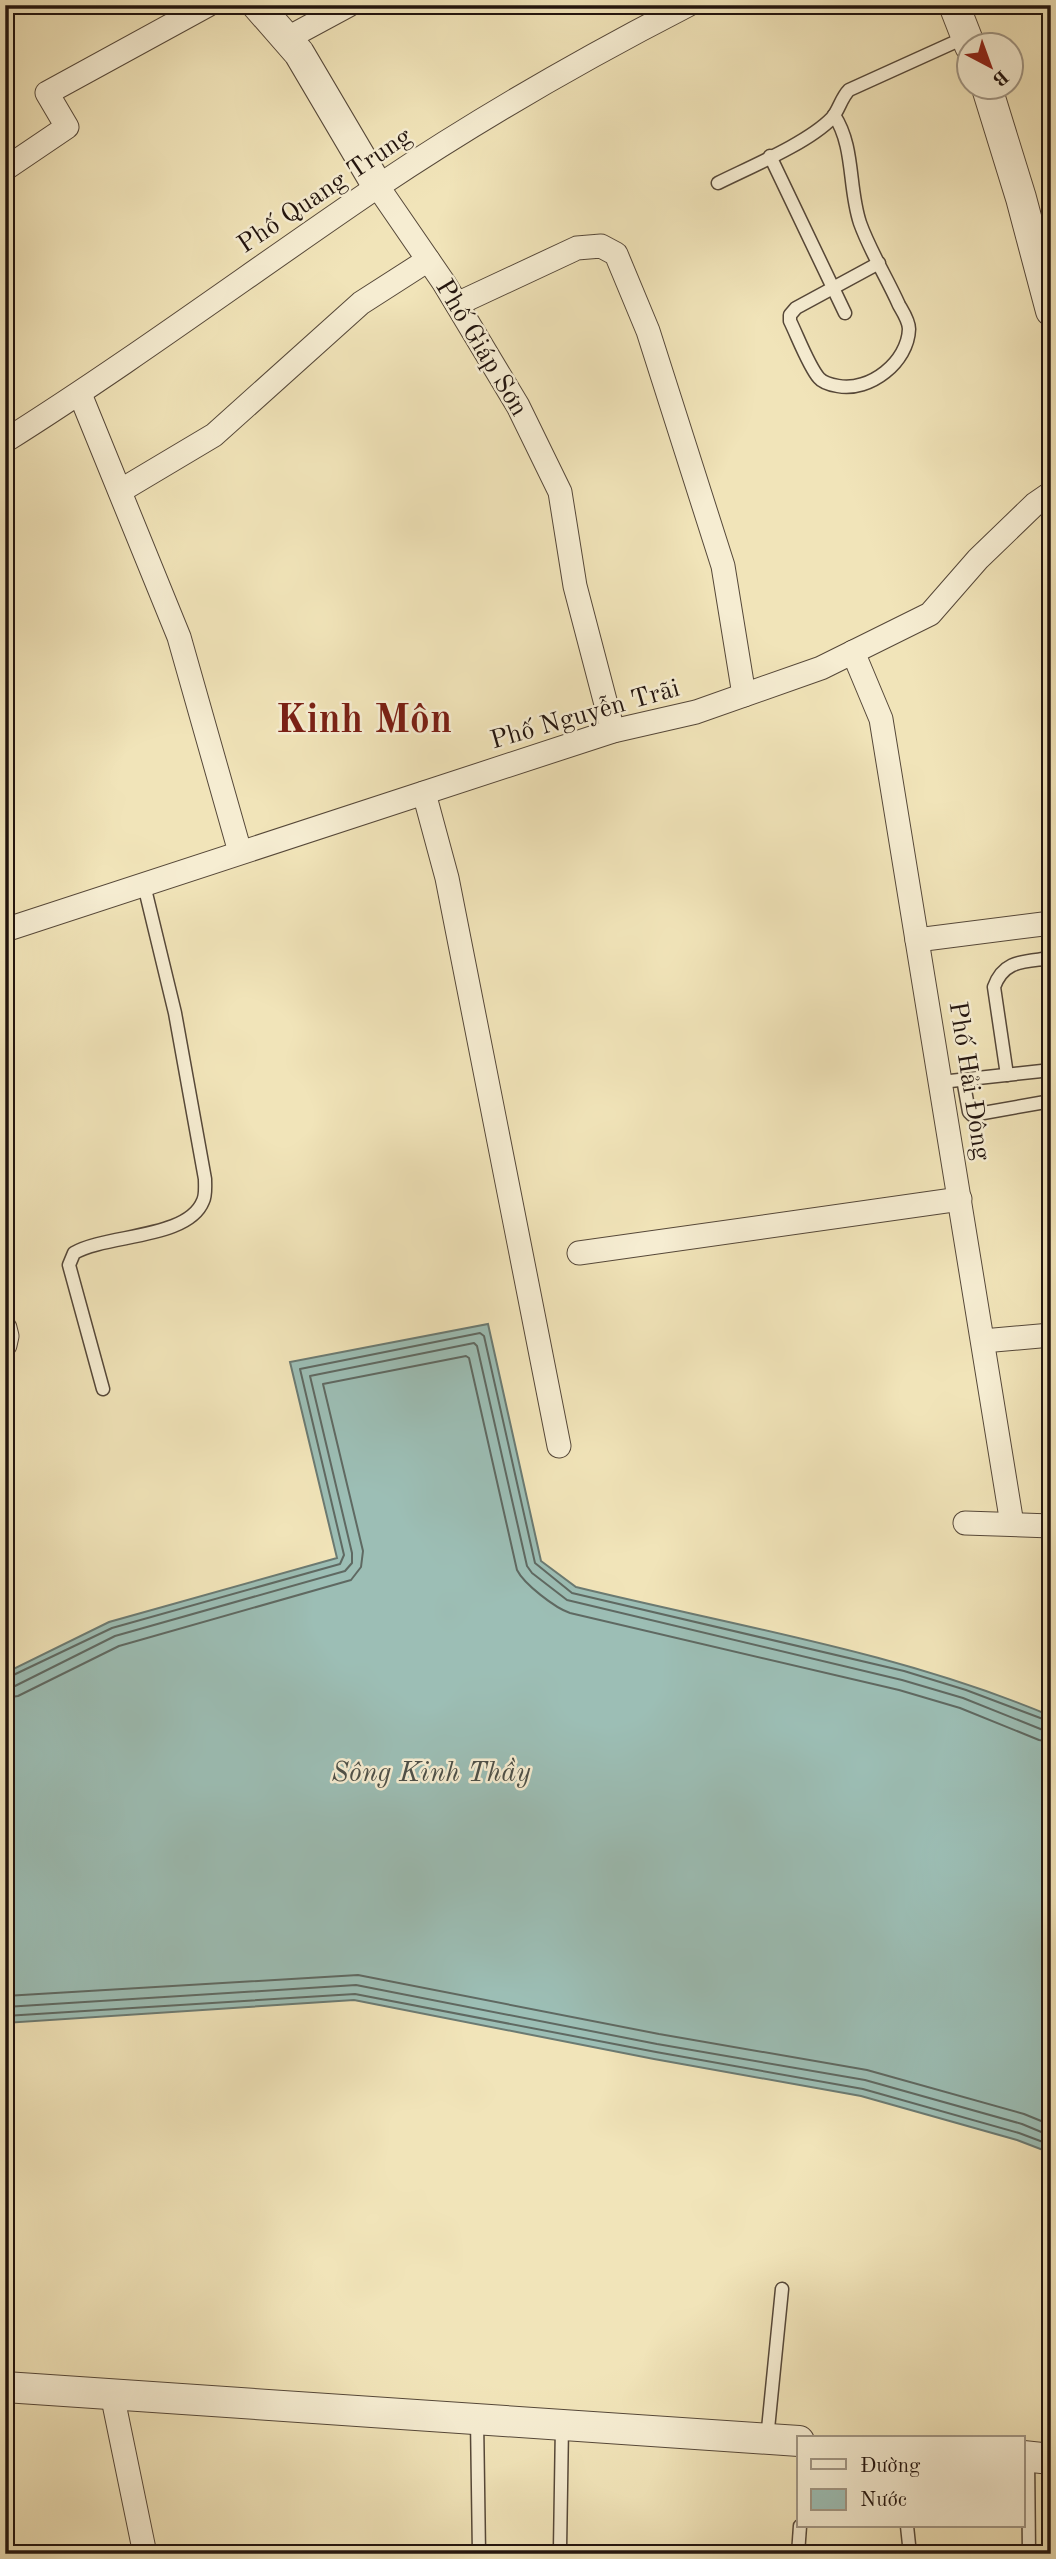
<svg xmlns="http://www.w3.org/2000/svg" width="1056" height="2559" viewBox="0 0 1056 2559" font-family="'Old Standard TT',serif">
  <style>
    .water { fill: #9cbeb5; stroke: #6b7a72; stroke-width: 2 }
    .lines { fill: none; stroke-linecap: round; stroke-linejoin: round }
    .shore { stroke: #5f6962; stroke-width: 2 }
    .service-casing { stroke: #564839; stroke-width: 15 }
    .minor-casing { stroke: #564839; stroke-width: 25 }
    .tertiary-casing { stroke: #564839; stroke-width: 32 }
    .service { stroke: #f6edd2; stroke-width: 12 }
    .minor { stroke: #f6edd2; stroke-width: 23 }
    .tertiary { stroke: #f6edd2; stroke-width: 30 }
    .labels { text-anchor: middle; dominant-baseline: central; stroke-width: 5; stroke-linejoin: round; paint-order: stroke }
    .street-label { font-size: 26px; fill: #22140e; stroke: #f6edd2 }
    .water-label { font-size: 28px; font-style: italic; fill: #4d5048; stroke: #f6edd2 }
    .town-label { font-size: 40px; font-weight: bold; fill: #7a1f14; stroke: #f6edd2 }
  </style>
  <rect width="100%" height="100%" fill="#f1e4b9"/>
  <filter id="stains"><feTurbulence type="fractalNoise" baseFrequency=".00286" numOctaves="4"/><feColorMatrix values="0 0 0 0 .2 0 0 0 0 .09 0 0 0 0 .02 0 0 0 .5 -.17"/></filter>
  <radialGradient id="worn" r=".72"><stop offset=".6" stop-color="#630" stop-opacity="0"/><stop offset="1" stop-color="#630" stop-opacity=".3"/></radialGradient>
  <path class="water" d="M 488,1324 L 541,1561 L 576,1587 C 735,1626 899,1652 1051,1716 L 1051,2153 L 1017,2140 L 861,2096 L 654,2059 L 354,2000 L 5,2023 L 5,1673 L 109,1622 L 337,1558 L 290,1362 Z"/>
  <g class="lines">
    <g class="shore">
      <path d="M 5,1679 L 112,1628 L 340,1564 L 344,1555 L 300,1369 L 480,1333 L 484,1336 L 535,1563 L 572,1593 L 904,1671 L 966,1690 L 1051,1722"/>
      <path d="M 5,1688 L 15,1686 L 115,1636 L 345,1571 L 352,1563 L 352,1553 L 310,1376 L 474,1343 L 477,1346 L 527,1566 L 532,1573 L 567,1600 L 902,1680 L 963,1698 L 1043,1730 L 1051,1731"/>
      <path d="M 5,1698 L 18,1696 L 119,1646 L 351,1580 L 361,1567 L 363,1551 L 323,1384 L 466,1356 L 469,1358 L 517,1570 C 524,1584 555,1608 570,1613 L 899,1690 L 960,1708 L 1039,1740 L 1051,1742"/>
      <path d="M 5,1996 L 358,1975 L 659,2034 L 867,2070 L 1024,2114 L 1051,2125"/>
      <path d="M 5,2007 L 356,1985 L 657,2044 L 865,2080 L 1022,2124 L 1051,2136"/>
      <path d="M 5,2016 L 355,1994 L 656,2052 L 863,2089 L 1019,2133 L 1051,2145"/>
    </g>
    <g class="service-casing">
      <g id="service">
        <path d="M 834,115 C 855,147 848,187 860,223 C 870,251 887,278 899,305 C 903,312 909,321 909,329 C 908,362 870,392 838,386 C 832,385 823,383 819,378 C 809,367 797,335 790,321 L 790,315 L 796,308 L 879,263"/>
        <path d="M 770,156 L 845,313"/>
        <path d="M 718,183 C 750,167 808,143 832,118 C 839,110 841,98 849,90 L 966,37"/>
        <path d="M 1007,1075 L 994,987 C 1004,959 1025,962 1051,958"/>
        <path d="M 963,1079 L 969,1112 L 972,1115 L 1051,1101"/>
        <path d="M 941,1082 L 1051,1070"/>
        <path d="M 103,1389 L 69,1265 L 74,1253 C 107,1234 188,1239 203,1201 C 206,1195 205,1186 205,1179 L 175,1013 L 144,885"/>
        <path d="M 477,2419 L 479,2554"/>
        <path d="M 767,2439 L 782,2289"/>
        <path d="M 1028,2457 L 1029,2554"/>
        <path d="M 907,2526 L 910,2554"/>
        <path d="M 560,2549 L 562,2425"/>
        <path d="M 798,2554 L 800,2526"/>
      </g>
    </g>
    <g class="minor-casing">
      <g id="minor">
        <path d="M 286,39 L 349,5"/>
        <path d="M 5,169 L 67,127 L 47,93 L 208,5"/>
        <path d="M 378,187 L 444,283 L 518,406 L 560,492 L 575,586 L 613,731"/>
        <path d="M 457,304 L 577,248 L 601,246 L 616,254 L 648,331 L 723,566 L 744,695"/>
        <path d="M 80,394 L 179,637 L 240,852"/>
        <path d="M 5,441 C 132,361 253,271 377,187 C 477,120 581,60 688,5"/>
        <path d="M 120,491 L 214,435 L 361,303 L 428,260"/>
        <path d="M 853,652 L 881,719 L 1012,1524"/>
        <path d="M 424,793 L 447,878 L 559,1446"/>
        <path d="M 5,930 L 613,731 L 696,712 L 821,668 L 930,614 L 978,559 L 1035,504 L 1051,493"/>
        <path d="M 917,940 L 1051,923"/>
        <path d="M 579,1253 L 960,1199"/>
        <path d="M 5,1328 L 7,1336 L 5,1345"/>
        <path d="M 983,1341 L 1051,1335"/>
        <path d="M 965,1523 L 1051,1526"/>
        <path d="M 112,2394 L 145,2554"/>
      </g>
    </g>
    <g class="tertiary-casing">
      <g id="tertiary">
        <path d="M 257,5 L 299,53 L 378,187"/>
        <path d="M 954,5 L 970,46"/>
        <path d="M 987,88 L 1021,198 L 1051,311"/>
        <path d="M 5,2387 L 799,2441"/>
        <path d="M 1023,2456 L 1051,2459"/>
      </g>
    </g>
    <use href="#service" class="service"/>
    <use href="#minor" class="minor"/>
    <use href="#tertiary" class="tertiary"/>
  </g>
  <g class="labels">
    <g class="street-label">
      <text transform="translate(325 191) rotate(-34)">Phố Quang Trung</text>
      <text transform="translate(481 348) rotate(59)">Phố Giáp Sơn</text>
      <text transform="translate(585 715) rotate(-16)">Phố Nguyễn Trãi</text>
      <text transform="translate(969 1081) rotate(81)">Phố Hải Đông</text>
    </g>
    <g class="water-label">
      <text x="431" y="1774">Sông Kinh Thầy</text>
    </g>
    <g class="town-label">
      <text x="364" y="722">Kinh Môn</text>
    </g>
  </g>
  <rect width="1056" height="2559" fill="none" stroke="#f1e4b9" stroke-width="28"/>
  <rect x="7" y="7" width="1042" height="2545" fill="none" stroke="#22140e" stroke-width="3.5"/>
  <rect x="14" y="14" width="1028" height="2531" fill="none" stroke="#22140e" stroke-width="2"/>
  <rect x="797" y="2436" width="228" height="91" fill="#f6edd2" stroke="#a19684" stroke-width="2"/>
  <rect x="811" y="2459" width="35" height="10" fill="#f6edd2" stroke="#a19684" stroke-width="2"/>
  <text x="860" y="2472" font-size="21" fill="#22140e">Đường</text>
  <rect x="811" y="2489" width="35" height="21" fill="#9cbeb5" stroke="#a19684" stroke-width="2"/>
  <text x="860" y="2506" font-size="21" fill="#22140e">Nước</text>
  <g transform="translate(990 66) rotate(139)"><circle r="33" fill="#f6edd2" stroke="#a19684" stroke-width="2"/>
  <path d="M0-5L12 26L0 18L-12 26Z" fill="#8f2418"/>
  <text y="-10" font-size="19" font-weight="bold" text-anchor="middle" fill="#22140e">B</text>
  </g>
  <rect width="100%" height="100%" filter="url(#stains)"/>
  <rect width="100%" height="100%" fill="url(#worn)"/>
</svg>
